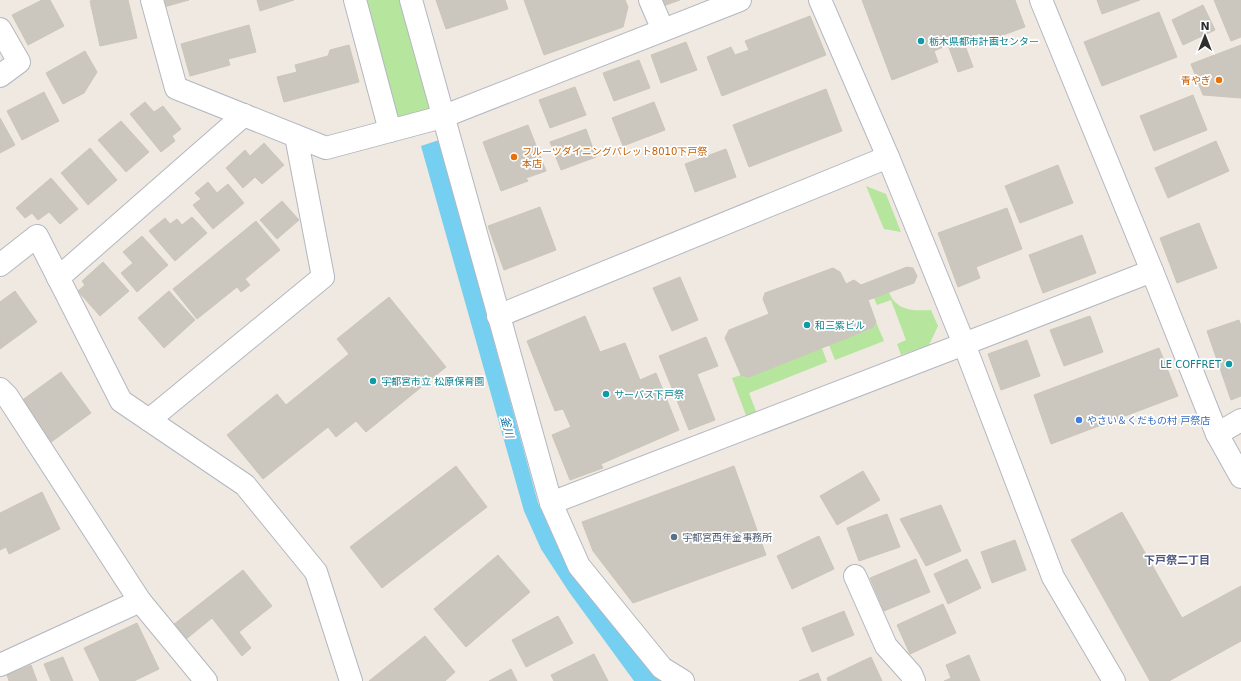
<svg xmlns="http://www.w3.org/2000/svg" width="1241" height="681" viewBox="0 0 1241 681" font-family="'DejaVu Sans','Noto Sans JP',sans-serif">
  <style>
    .green { fill: #b6e59e }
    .water { fill: #75cff0 }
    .building { fill: #cbc7bf; stroke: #cbc5ba }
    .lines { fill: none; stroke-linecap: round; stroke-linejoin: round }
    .minor-casing { stroke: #b4b7c1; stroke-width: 24 }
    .minor { stroke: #fff; stroke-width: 22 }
    .culture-dot { fill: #0f9aa8; stroke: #fff; stroke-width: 1.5 }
    .food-dot { fill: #e8710a; stroke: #fff; stroke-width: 1.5 }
    .shop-dot { fill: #3f7fe0; stroke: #fff; stroke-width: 1.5 }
    .service-dot { fill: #5c6f8a; stroke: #fff; stroke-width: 1.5 }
    .labels { text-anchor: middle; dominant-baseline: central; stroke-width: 3.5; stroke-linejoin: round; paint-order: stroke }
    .culture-label { font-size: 10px; fill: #0d838f; stroke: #fff; text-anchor: start }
    .food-label { font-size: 10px; fill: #c56008; stroke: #fff; text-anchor: end }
    .shop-label { font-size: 10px; fill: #366cbe; stroke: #fff; text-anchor: start }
    .service-label { font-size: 10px; fill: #4e5e75; stroke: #fff; text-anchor: start }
    .water-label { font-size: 11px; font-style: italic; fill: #0d6fa3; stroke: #fff }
    .neighbourhood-label { font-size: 11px; font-weight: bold; fill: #4d5680; stroke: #fff }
  </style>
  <rect width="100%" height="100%" fill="#efe9e1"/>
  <g class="green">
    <path d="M 362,0 L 403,0 L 433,109 L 394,119 Z"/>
    <path d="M 866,186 L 886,194 L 901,232 L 884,229 Z"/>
    <path d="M 889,292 C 896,311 913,311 931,310 L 938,326 L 929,345 L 901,355 L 897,344 L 906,340 L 891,300 L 877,305 L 874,298 Z"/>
    <path d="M 876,322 L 884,341 L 835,360 L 829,345 L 871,329 Z"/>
    <path d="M 822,348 L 827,362 L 749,393 L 757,414 L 747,418 L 732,378 L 741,375 L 749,377 Z"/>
  </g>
  <path class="water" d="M 439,140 L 538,503 L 570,570 L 655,676 L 662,681 L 634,681 L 569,592 L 541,549 L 524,511 L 421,146 Z"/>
  <g class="building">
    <path d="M 42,0 L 50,0 L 64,26 L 28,45 L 12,15 Z"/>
    <path d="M 94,0 L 128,0 L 137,38 L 100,46 L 90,1 Z"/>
    <path d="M 162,0 L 189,0 L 164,7 Z"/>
    <path d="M 257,0 L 294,0 L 260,11 Z"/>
    <path d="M 436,0 L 505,0 L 508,9 L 446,29 Z"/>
    <path d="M 524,0 L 625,0 L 628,7 L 623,27 L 544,55 Z"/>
    <path d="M 661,0 L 680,0 L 663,6 Z"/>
    <path d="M 862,0 L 1015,0 L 1025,27 L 984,42 L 980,33 L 963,40 L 973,67 L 958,72 L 948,45 L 934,51 L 938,62 L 892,80 Z"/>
    <path d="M 1097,0 L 1140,0 L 1102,14 Z"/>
    <path d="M 1214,0 L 1241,0 L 1241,37 L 1231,41 Z"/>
    <path d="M 1203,5 L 1215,30 L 1183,45 L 1172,20 Z"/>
    <path d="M 1159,12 L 1177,57 L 1102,86 L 1084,42 Z"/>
    <path d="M 810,16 L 826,55 L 722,96 L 707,57 L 731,47 L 735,55 L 749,50 L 745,41 Z"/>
    <path d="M 249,25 L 256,52 L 228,59 L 230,65 L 190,76 L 181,44 Z"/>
    <path d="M 686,42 L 697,70 L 661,83 L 651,55 Z"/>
    <path d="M 349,45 L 359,82 L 284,102 L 277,77 L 297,72 L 295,65 L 328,56 L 330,50 Z"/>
    <path d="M 1241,45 L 1241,98 L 1203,95 L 1191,64 Z"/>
    <path d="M 85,51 L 97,72 L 84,93 L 63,104 L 46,73 Z"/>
    <path d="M 639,60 L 650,88 L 614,101 L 603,73 Z"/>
    <path d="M 575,87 L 586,115 L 550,128 L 539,100 Z"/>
    <path d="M 826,89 L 842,131 L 749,167 L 733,125 Z"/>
    <path d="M 44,92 L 59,121 L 22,140 L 7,111 Z"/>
    <path d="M 1193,95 L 1207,130 L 1154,151 L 1140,116 Z"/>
    <path d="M 145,102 L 154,112 L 163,106 L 181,129 L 172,136 L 175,141 L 161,152 L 130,114 Z"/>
    <path d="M 654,102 L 665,130 L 623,146 L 612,118 Z"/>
    <path d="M 0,118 L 15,145 L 0,153 Z"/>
    <path d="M 121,121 L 149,152 L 126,172 L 98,140 Z"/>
    <path d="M 528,125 L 546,171 L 526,178 L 528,181 L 501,191 L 483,142 Z"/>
    <path d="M 586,129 L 596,157 L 561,170 L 550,142 Z"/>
    <path d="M 1216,141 L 1229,171 L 1168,198 L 1155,168 Z"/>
    <path d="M 264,143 L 284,165 L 262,184 L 255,177 L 243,188 L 226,168 L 245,150 L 250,156 Z"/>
    <path d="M 90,148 L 117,180 L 88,205 L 61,173 Z"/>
    <path d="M 726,149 L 736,177 L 695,192 L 685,164 Z"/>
    <path d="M 1058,165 L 1073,203 L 1020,223 L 1005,186 Z"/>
    <path d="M 51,178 L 78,209 L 60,224 L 49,212 L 38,220 L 32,213 L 25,218 L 16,208 Z"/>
    <path d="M 208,182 L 217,193 L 228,184 L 244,203 L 213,229 L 193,205 L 201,199 L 195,193 Z"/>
    <path d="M 282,201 L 299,220 L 277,239 L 260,220 Z"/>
    <path d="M 540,207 L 556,250 L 504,270 L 488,226 Z"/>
    <path d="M 1007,208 L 1022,249 L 976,267 L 980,278 L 958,287 L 938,233 Z"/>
    <path d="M 192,217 L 207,233 L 175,261 L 149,231 L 165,218 L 170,224 L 177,219 L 182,225 Z"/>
    <path d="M 256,221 L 280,250 L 245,279 L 250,285 L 241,292 L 237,287 L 197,319 L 173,289 Z"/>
    <path d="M 1199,223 L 1217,268 L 1177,283 L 1160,238 Z"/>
    <path d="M 1082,235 L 1096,273 L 1043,293 L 1029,255 Z"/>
    <path d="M 142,236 L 168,265 L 137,292 L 121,273 L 133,263 L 123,252 Z"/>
    <path d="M 103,262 L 129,291 L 100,316 L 78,291 L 85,285 L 82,281 Z"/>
    <path d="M 907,267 L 913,268 L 917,276 L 914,283 L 868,300 L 876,322 L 872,328 L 749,377 L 741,375 L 725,338 L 729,330 L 769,314 L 763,299 L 765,293 L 833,268 L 840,272 L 846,284 L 854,280 L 861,285 Z"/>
    <path d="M 680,277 L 698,320 L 672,331 L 653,288 Z"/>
    <path d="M 15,291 L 37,322 L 0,349 L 0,302 Z"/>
    <path d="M 169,291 L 195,320 L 164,348 L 138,318 Z"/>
    <path d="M 389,297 L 446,367 L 366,432 L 356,421 L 336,437 L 328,427 L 263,479 L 227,435 L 277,394 L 286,405 L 349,354 L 337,339 Z"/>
    <path d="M 585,316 L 600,352 L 625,343 L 640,380 L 656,373 L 679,430 L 601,464 L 603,468 L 570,480 L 552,435 L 571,427 L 563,409 L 555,411 L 527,341 Z"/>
    <path d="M 1090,316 L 1103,352 L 1064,366 L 1050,330 Z"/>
    <path d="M 1239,320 L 1241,326 L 1241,396 L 1231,400 L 1207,331 Z"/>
    <path d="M 706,337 L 718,366 L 697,374 L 715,420 L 689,430 L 659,356 Z"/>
    <path d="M 1027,340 L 1040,376 L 1001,390 L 988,354 Z"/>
    <path d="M 1159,348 L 1178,396 L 1051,444 L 1034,395 Z"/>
    <path d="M 61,372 L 91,413 L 47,445 L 17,404 Z"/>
    <path d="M 456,466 L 487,507 L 382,588 L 350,547 Z"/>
    <path d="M 734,466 L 766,555 L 633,603 L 593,551 L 582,522 Z"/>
    <path d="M 863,471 L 880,500 L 837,525 L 820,496 Z"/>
    <path d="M 42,492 L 60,529 L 9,554 L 6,547 L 0,550 L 0,513 Z"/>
    <path d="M 941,505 L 961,551 L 926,566 L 900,519 Z"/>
    <path d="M 1122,512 L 1182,618 L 1241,586 L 1241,641 L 1169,681 L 1150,681 L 1071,540 Z"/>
    <path d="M 887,514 L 900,547 L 859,561 L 847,528 Z"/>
    <path d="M 819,536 L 834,569 L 792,589 L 777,556 Z"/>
    <path d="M 1015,540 L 1026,570 L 992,583 L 981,552 Z"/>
    <path d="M 498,555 L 530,592 L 466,647 L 434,609 Z"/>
    <path d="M 916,559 L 930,592 L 884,611 L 870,578 Z"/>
    <path d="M 967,559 L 981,588 L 948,604 L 934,574 Z"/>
    <path d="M 243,570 L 272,606 L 239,632 L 251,648 L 242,656 L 212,618 L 185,640 L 173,625 Z"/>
    <path d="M 943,604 L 956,633 L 910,654 L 897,625 Z"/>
    <path d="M 844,611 L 854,635 L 812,652 L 802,628 Z"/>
    <path d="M 558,616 L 573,643 L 526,667 L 512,640 Z"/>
    <path d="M 137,623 L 159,669 L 134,681 L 100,681 L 84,648 Z"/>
    <path d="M 425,636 L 455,672 L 445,681 L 369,681 Z"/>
    <path d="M 594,654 L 608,681 L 554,681 L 551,675 Z"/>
    <path d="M 969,655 L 980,681 L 944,681 L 951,678 L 946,665 Z"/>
    <path d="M 63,657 L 73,681 L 51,681 L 44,664 Z"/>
    <path d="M 871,657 L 882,681 L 828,681 L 827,678 Z"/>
    <path d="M 31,665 L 37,681 L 9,681 L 7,675 Z"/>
    <path d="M 511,669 L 517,681 L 489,681 Z"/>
    <path d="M 818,673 L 821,681 L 799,681 Z"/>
  </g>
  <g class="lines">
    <g class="minor-casing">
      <g id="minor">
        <path d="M 152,0 L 176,88 L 326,148 L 442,117 L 740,0"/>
        <path d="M 355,0 L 390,131"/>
        <path d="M 411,0 L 551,503 L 579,566 L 662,668 L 683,681"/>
        <path d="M 650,0 L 663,30"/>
        <path d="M 820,0 L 888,157 L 964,344 L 1053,577 L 1114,681"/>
        <path d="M 1041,0 L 1152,271 L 1217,434 L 1241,477"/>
        <path d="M 0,29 L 19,62 L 0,76"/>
        <path d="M 0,265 L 37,236 L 121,401 L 245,485 L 316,572 L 351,681"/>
        <path d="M 58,278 L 244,115"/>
        <path d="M 498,316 L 888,157"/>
        <path d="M 0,389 L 7,396 L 140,601 L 206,681"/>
        <path d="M 149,420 L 323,277 L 296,136"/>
        <path d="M 1217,434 L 1241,420"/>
        <path d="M 551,503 L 964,344 L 1152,271"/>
        <path d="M 855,576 L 886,646 L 911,674 L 914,681"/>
        <path d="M 0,665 L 140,601"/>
      </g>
    </g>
    <use href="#minor" class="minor"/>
  </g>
  <g class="culture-dot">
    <circle cx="921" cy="41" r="4"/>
    <circle cx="807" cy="325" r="4"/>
    <circle cx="1229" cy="364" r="4"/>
    <circle cx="373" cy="381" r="4"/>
    <circle cx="606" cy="394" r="4"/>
  </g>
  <g class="food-dot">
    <circle cx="1219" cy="80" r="4"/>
    <circle cx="514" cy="157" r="4"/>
  </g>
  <circle class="shop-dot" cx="1079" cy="420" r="4"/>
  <circle class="service-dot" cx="674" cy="537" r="4"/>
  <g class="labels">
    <g class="culture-label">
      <text x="929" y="41">栃木県都市計画センター</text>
      <text x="815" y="325">和三紫ビル</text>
      <text x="1221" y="364" text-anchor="end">LE COFFRET</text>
      <text x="381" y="381">宇都宮市立 松原保育園</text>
      <text x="614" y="394">サーパス下戸祭</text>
    </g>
    <g class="food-label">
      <text x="1211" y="80">青やぎ</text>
      <text x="522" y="151" text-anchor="start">フルーツダイニングパレット8010下戸祭<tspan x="522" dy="12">本店</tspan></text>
    </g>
    <g class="shop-label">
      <text x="1087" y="420">やさい＆くだもの村 戸祭店</text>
    </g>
    <g class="service-label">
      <text x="682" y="537">宇都宮西年金事務所</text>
    </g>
    <g class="water-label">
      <text transform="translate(507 427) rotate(75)">釜川</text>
    </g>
    <g class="neighbourhood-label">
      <text x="1177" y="560">下戸祭二丁目</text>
    </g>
  </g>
  <g transform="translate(1205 36)" stroke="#ffffff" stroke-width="3" paint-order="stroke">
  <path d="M0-3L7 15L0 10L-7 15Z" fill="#2e2e2e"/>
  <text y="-6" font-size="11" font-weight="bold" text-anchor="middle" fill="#2e2e2e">N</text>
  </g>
</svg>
